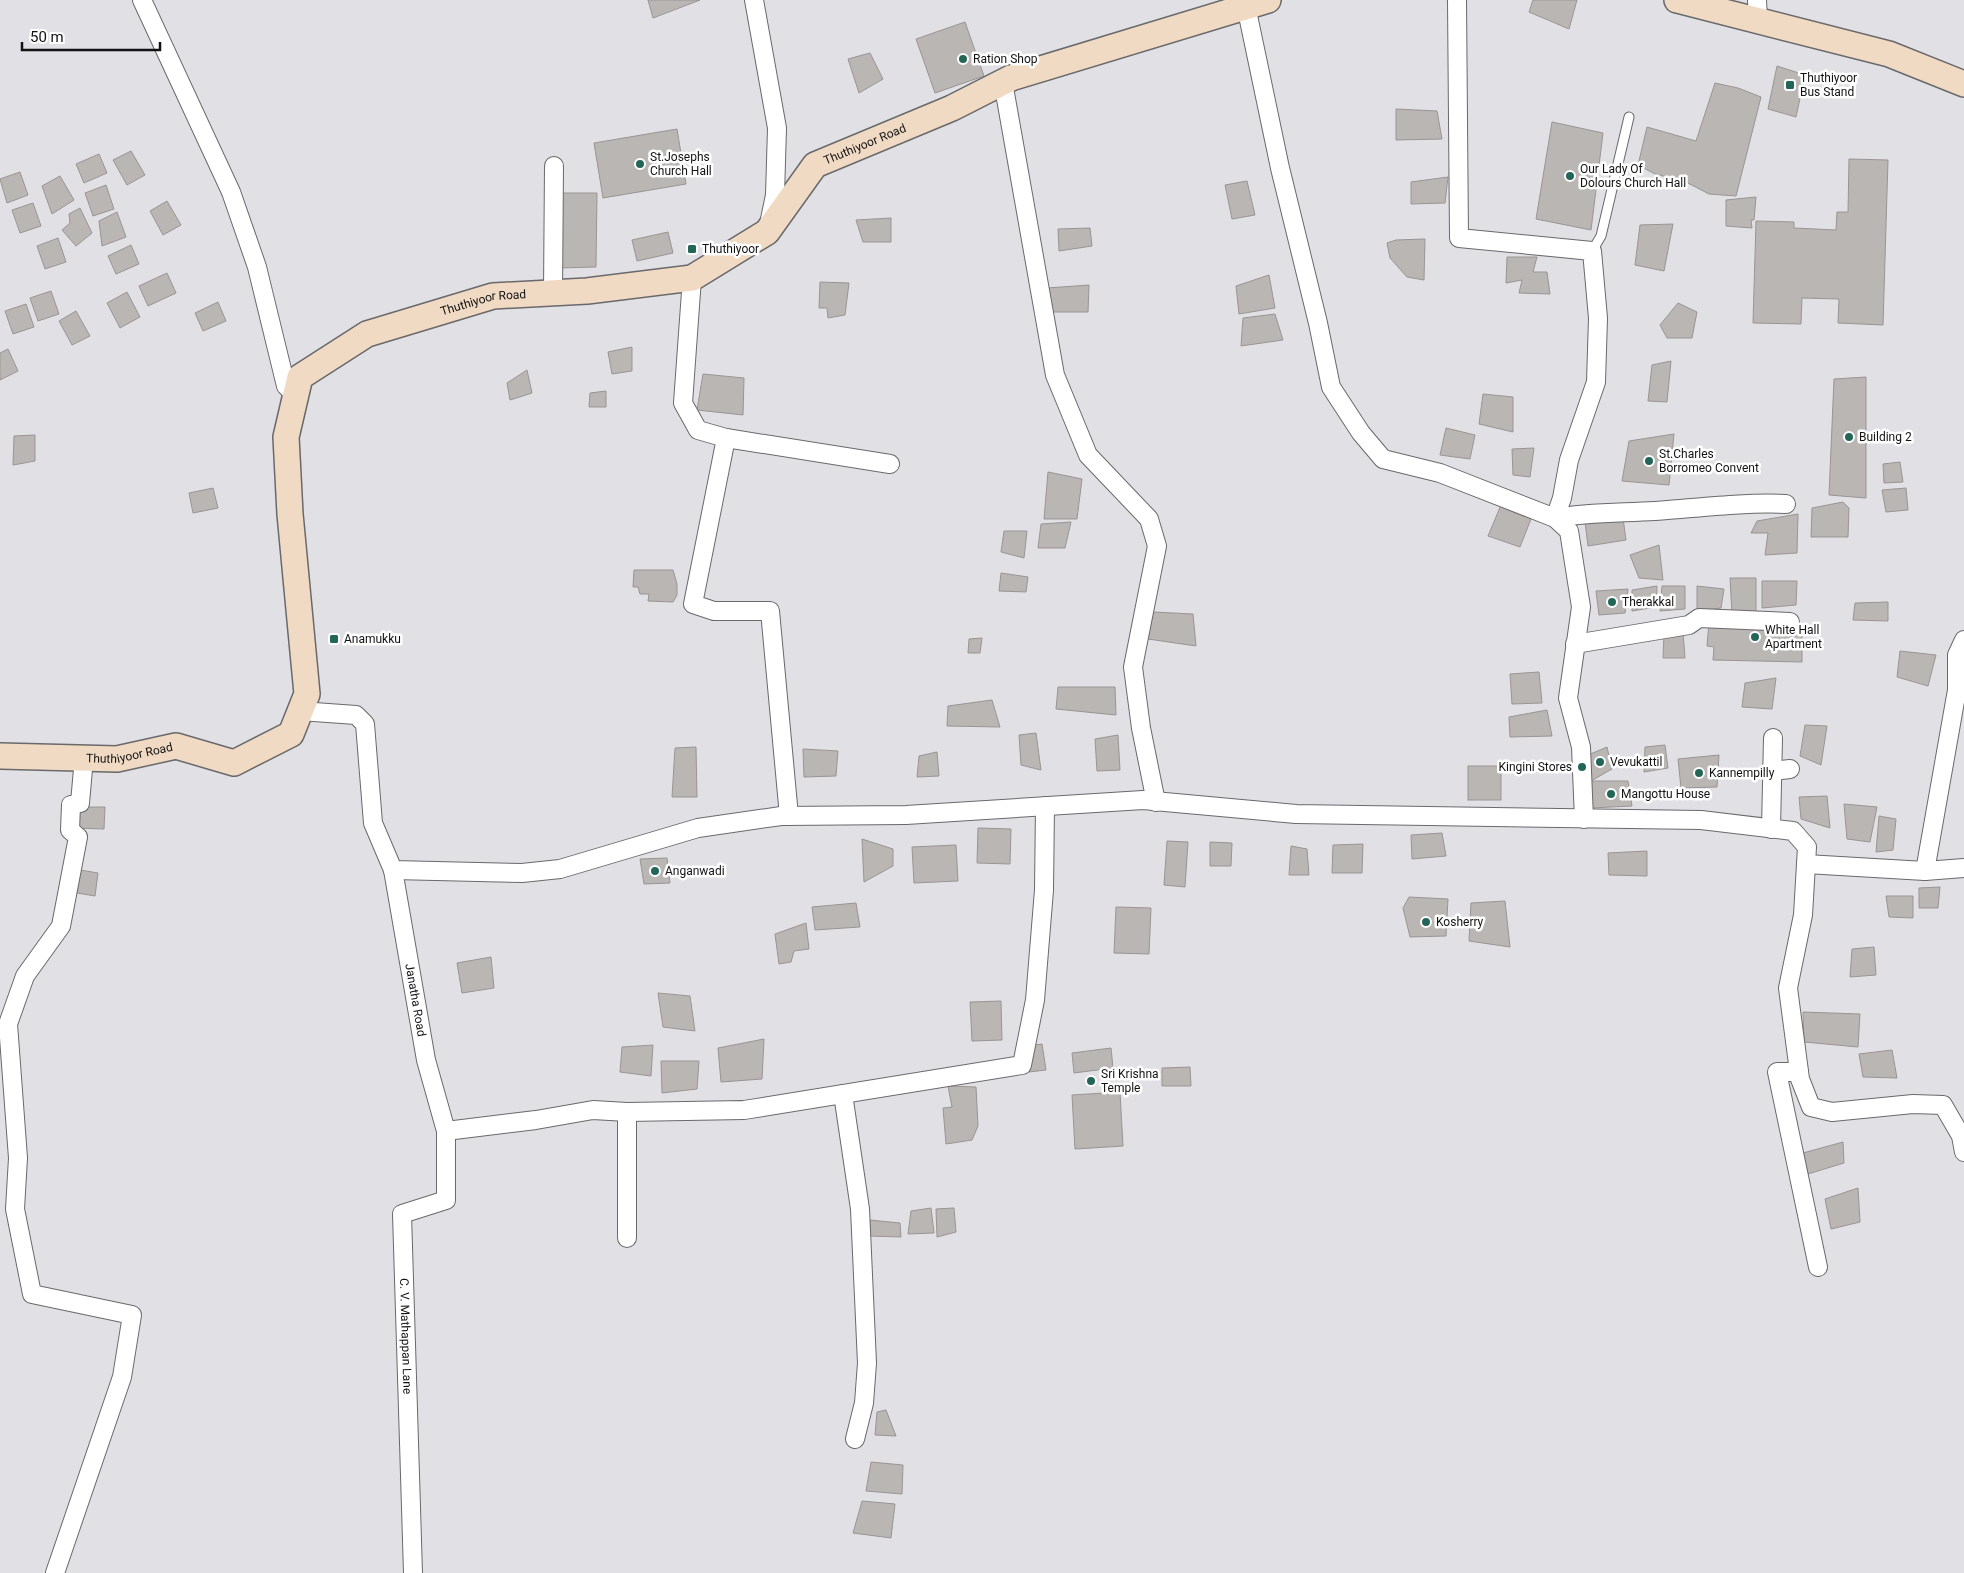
<svg xmlns="http://www.w3.org/2000/svg" width="1964" height="1573" viewBox="0 0 1964 1573" font-family="Roboto,sans-serif">
  <style>
    .building { fill: #bab6b4; stroke: #9a9594 }
    .lines { fill: none; stroke-linecap: round; stroke-linejoin: round }
    .lane-casing { stroke: #69696c; stroke-width: 11 }
    .street-casing { stroke: #69696c; stroke-width: 20 }
    .secondary-casing { stroke: #69696c; stroke-width: 28 }
    .lane { stroke: #fff; stroke-width: 9 }
    .street { stroke: #fff; stroke-width: 18 }
    .secondary { stroke: #f1dac3; stroke-width: 25 }
    .poi-dot { fill: #236657; stroke: #fff; stroke-width: 2 }
    .labels { text-anchor: middle; dominant-baseline: central; stroke-width: 5; stroke-linejoin: round; paint-order: stroke }
    .poi-label { font-size: 12px; fill: #121213; stroke: #fff; text-anchor: start }
    .street-label { font-size: 12px; fill: #121213; stroke: #fff }
  </style>
  <rect width="100%" height="100%" fill="#e1e0e5"/>
  <g class="building">
    <path d="M 648,0 L 700,0 L 653,18 Z"/>
    <path d="M 1533,0 L 1577,0 L 1569,29 L 1529,12 Z"/>
    <path d="M 965,22 L 984,76 L 935,93 L 916,39 Z"/>
    <path d="M 870,53 L 883,79 L 859,93 L 848,59 Z"/>
    <path d="M 1777,66 L 1805,75 L 1796,117 L 1768,109 Z"/>
    <path d="M 1715,83 L 1738,88 L 1761,97 L 1736,196 L 1709,194 L 1684,181 L 1655,174 L 1638,165 L 1647,127 L 1696,141 Z"/>
    <path d="M 1396,109 L 1437,111 L 1442,139 L 1396,140 Z"/>
    <path d="M 1552,122 L 1603,133 L 1591,230 L 1536,219 Z"/>
    <path d="M 677,129 L 686,184 L 603,198 L 594,143 Z"/>
    <path d="M 131,151 L 145,175 L 127,185 L 113,160 Z"/>
    <path d="M 99,154 L 107,173 L 84,183 L 76,164 Z"/>
    <path d="M 1849,159 L 1888,160 L 1883,325 L 1838,323 L 1839,299 L 1802,298 L 1801,324 L 1753,323 L 1756,221 L 1794,222 L 1794,228 L 1836,230 L 1837,212 L 1848,212 Z"/>
    <path d="M 20,172 L 28,195 L 7,203 L 0,179 Z"/>
    <path d="M 60,176 L 74,200 L 52,214 L 42,186 Z"/>
    <path d="M 1448,177 L 1445,203 L 1411,204 L 1411,182 Z"/>
    <path d="M 1247,181 L 1255,215 L 1232,219 L 1225,185 Z"/>
    <path d="M 106,185 L 114,209 L 93,216 L 85,193 Z"/>
    <path d="M 560,193 L 597,193 L 596,267 L 559,268 Z"/>
    <path d="M 1756,197 L 1754,220 L 1751,220 L 1752,228 L 1726,226 L 1726,200 Z"/>
    <path d="M 167,201 L 181,225 L 163,235 L 150,211 Z"/>
    <path d="M 33,203 L 41,226 L 20,233 L 12,210 Z"/>
    <path d="M 80,208 L 92,233 L 76,246 L 62,230 L 70,223 L 69,214 Z"/>
    <path d="M 117,212 L 126,237 L 102,246 L 99,221 Z"/>
    <path d="M 891,218 L 891,242 L 863,242 L 856,220 Z"/>
    <path d="M 1673,224 L 1664,271 L 1635,265 L 1640,225 Z"/>
    <path d="M 1090,228 L 1092,246 L 1059,251 L 1058,229 Z"/>
    <path d="M 668,232 L 673,253 L 637,261 L 632,240 Z"/>
    <path d="M 58,238 L 66,262 L 45,269 L 37,246 Z"/>
    <path d="M 1425,239 L 1424,280 L 1407,277 L 1390,258 L 1387,243 L 1396,240 Z"/>
    <path d="M 131,245 L 139,264 L 116,274 L 108,256 Z"/>
    <path d="M 1507,257 L 1537,257 L 1533,272 L 1547,272 L 1550,294 L 1519,293 L 1522,280 L 1506,283 Z"/>
    <path d="M 167,273 L 176,293 L 148,306 L 139,286 Z"/>
    <path d="M 1269,275 L 1275,308 L 1239,314 L 1236,286 Z"/>
    <path d="M 820,282 L 849,283 L 845,315 L 828,318 L 827,308 L 819,308 Z"/>
    <path d="M 1089,285 L 1088,312 L 1050,312 L 1047,288 Z"/>
    <path d="M 51,291 L 59,314 L 38,321 L 30,298 Z"/>
    <path d="M 127,292 L 140,317 L 120,328 L 107,303 Z"/>
    <path d="M 218,302 L 226,321 L 203,331 L 195,313 Z"/>
    <path d="M 1678,303 L 1697,312 L 1692,338 L 1667,338 L 1660,325 Z"/>
    <path d="M 26,304 L 34,327 L 13,334 L 5,311 Z"/>
    <path d="M 76,311 L 90,336 L 72,345 L 59,321 Z"/>
    <path d="M 1275,314 L 1283,340 L 1241,346 L 1243,318 Z"/>
    <path d="M 632,347 L 632,371 L 612,374 L 608,352 Z"/>
    <path d="M 8,349 L 18,371 L 0,380 L 0,353 Z"/>
    <path d="M 1671,361 L 1667,402 L 1648,401 L 1652,365 Z"/>
    <path d="M 527,370 L 532,393 L 510,400 L 507,383 Z"/>
    <path d="M 703,374 L 744,378 L 743,415 L 697,410 Z"/>
    <path d="M 1866,377 L 1866,498 L 1829,495 L 1834,379 Z"/>
    <path d="M 606,391 L 606,407 L 589,407 L 590,393 Z"/>
    <path d="M 1483,394 L 1513,397 L 1513,432 L 1479,424 Z"/>
    <path d="M 1446,428 L 1475,435 L 1470,459 L 1440,455 Z"/>
    <path d="M 1674,434 L 1669,485 L 1622,481 L 1629,441 Z"/>
    <path d="M 35,435 L 35,461 L 13,465 L 14,436 Z"/>
    <path d="M 1534,448 L 1530,477 L 1513,475 L 1512,449 Z"/>
    <path d="M 1900,462 L 1903,482 L 1884,483 L 1883,464 Z"/>
    <path d="M 1048,472 L 1082,479 L 1077,519 L 1044,519 Z"/>
    <path d="M 213,488 L 218,508 L 193,513 L 189,493 Z"/>
    <path d="M 1906,488 L 1908,510 L 1886,512 L 1882,490 Z"/>
    <path d="M 1843,502 L 1849,508 L 1848,537 L 1811,537 L 1812,508 Z"/>
    <path d="M 1501,505 L 1531,519 L 1520,547 L 1488,536 Z"/>
    <path d="M 1798,514 L 1797,553 L 1765,555 L 1768,533 L 1751,533 L 1757,521 Z"/>
    <path d="M 1623,518 L 1626,540 L 1588,546 L 1585,522 Z"/>
    <path d="M 1071,522 L 1065,548 L 1038,548 L 1041,524 Z"/>
    <path d="M 1004,531 L 1027,531 L 1024,558 L 1001,552 Z"/>
    <path d="M 1659,545 L 1663,580 L 1639,578 L 1630,555 Z"/>
    <path d="M 634,570 L 673,570 L 677,584 L 677,595 L 673,602 L 648,601 L 649,594 L 640,594 L 638,587 L 633,587 Z"/>
    <path d="M 1001,573 L 1028,577 L 1026,592 L 999,591 Z"/>
    <path d="M 1730,578 L 1756,578 L 1756,612 L 1732,614 Z"/>
    <path d="M 1762,581 L 1797,581 L 1796,605 L 1762,608 Z"/>
    <path d="M 1657,586 L 1656,607 L 1632,611 L 1632,590 Z"/>
    <path d="M 1662,586 L 1685,586 L 1685,609 L 1660,611 Z"/>
    <path d="M 1697,586 L 1724,589 L 1721,608 L 1697,611 Z"/>
    <path d="M 1628,589 L 1625,613 L 1599,615 L 1596,591 Z"/>
    <path d="M 1888,602 L 1888,621 L 1853,620 L 1855,603 Z"/>
    <path d="M 1153,612 L 1193,614 L 1196,646 L 1148,639 Z"/>
    <path d="M 1709,622 L 1802,629 L 1802,662 L 1713,660 L 1714,647 L 1707,646 Z"/>
    <path d="M 1683,632 L 1685,658 L 1663,658 L 1664,634 Z"/>
    <path d="M 982,638 L 980,653 L 968,653 L 969,639 Z"/>
    <path d="M 1900,651 L 1936,655 L 1928,686 L 1897,677 Z"/>
    <path d="M 1539,672 L 1542,703 L 1512,704 L 1510,674 Z"/>
    <path d="M 1776,678 L 1772,709 L 1742,707 L 1745,683 Z"/>
    <path d="M 1058,687 L 1115,687 L 1116,715 L 1056,709 Z"/>
    <path d="M 992,700 L 1000,727 L 947,726 L 948,706 Z"/>
    <path d="M 1547,710 L 1552,736 L 1510,737 L 1509,717 Z"/>
    <path d="M 1805,725 L 1827,726 L 1821,765 L 1800,756 Z"/>
    <path d="M 1036,733 L 1041,770 L 1021,765 L 1019,735 Z"/>
    <path d="M 1118,735 L 1120,770 L 1097,771 L 1095,739 Z"/>
    <path d="M 1665,745 L 1668,768 L 1644,772 L 1645,747 Z"/>
    <path d="M 696,747 L 697,797 L 672,797 L 675,748 Z"/>
    <path d="M 1607,747 L 1612,769 L 1591,781 L 1588,755 Z"/>
    <path d="M 803,749 L 838,751 L 836,776 L 804,777 Z"/>
    <path d="M 937,752 L 939,776 L 917,777 L 919,756 Z"/>
    <path d="M 1719,755 L 1717,787 L 1681,788 L 1678,759 Z"/>
    <rect x="1468" y="766" width="33" height="34"/>
    <path d="M 1591,781 L 1628,781 L 1632,806 L 1591,808 Z"/>
    <path d="M 1827,796 L 1830,828 L 1801,819 L 1799,797 Z"/>
    <path d="M 1844,804 L 1877,807 L 1870,842 L 1847,839 Z"/>
    <path d="M 73,807 L 105,807 L 104,829 L 72,828 Z"/>
    <path d="M 1879,816 L 1896,819 L 1893,850 L 1876,852 Z"/>
    <path d="M 978,828 L 1011,829 L 1010,864 L 977,863 Z"/>
    <path d="M 1442,833 L 1446,856 L 1412,859 L 1411,835 Z"/>
    <path d="M 862,839 L 893,849 L 893,866 L 864,882 Z"/>
    <path d="M 1167,841 L 1188,842 L 1185,887 L 1164,885 Z"/>
    <path d="M 1210,842 L 1232,843 L 1231,866 L 1210,866 Z"/>
    <path d="M 1363,844 L 1362,873 L 1332,873 L 1333,845 Z"/>
    <path d="M 956,845 L 958,881 L 914,883 L 912,847 Z"/>
    <path d="M 1291,846 L 1307,849 L 1309,875 L 1289,875 Z"/>
    <path d="M 1647,851 L 1647,876 L 1609,875 L 1608,853 Z"/>
    <path d="M 667,858 L 670,883 L 644,884 L 640,859 Z"/>
    <path d="M 80,870 L 98,873 L 95,896 L 77,893 Z"/>
    <path d="M 1940,887 L 1938,908 L 1919,908 L 1919,888 Z"/>
    <path d="M 1886,896 L 1913,896 L 1913,918 L 1889,917 Z"/>
    <path d="M 1409,897 L 1448,899 L 1446,936 L 1410,937 L 1403,908 Z"/>
    <path d="M 1505,901 L 1510,947 L 1469,941 L 1471,903 Z"/>
    <path d="M 856,903 L 860,927 L 815,930 L 812,907 Z"/>
    <path d="M 1116,907 L 1151,908 L 1149,954 L 1114,953 Z"/>
    <path d="M 806,923 L 809,949 L 794,951 L 791,962 L 779,964 L 775,934 Z"/>
    <path d="M 1874,947 L 1876,975 L 1850,977 L 1852,949 Z"/>
    <path d="M 491,957 L 494,988 L 462,993 L 457,963 Z"/>
    <path d="M 658,993 L 690,996 L 695,1031 L 663,1027 Z"/>
    <path d="M 1001,1001 L 1002,1040 L 972,1041 L 970,1002 Z"/>
    <path d="M 1803,1012 L 1860,1014 L 1858,1047 L 1804,1042 Z"/>
    <path d="M 764,1039 L 762,1079 L 721,1082 L 718,1048 Z"/>
    <path d="M 1042,1044 L 1046,1070 L 1029,1072 L 1026,1046 Z"/>
    <path d="M 653,1045 L 651,1076 L 620,1072 L 622,1047 Z"/>
    <path d="M 1111,1048 L 1113,1068 L 1074,1073 L 1072,1053 Z"/>
    <path d="M 1892,1050 L 1897,1078 L 1863,1077 L 1859,1054 Z"/>
    <path d="M 661,1061 L 699,1061 L 697,1089 L 662,1093 Z"/>
    <path d="M 1190,1067 L 1191,1086 L 1162,1086 L 1162,1068 Z"/>
    <path d="M 948,1086 L 976,1087 L 978,1126 L 972,1140 L 946,1144 L 943,1108 L 952,1107 Z"/>
    <path d="M 1120,1092 L 1123,1146 L 1075,1149 L 1072,1095 Z"/>
    <path d="M 1843,1142 L 1844,1163 L 1808,1174 L 1803,1153 Z"/>
    <path d="M 1858,1188 L 1860,1222 L 1831,1229 L 1825,1199 Z"/>
    <path d="M 931,1208 L 934,1233 L 908,1234 L 911,1211 Z"/>
    <path d="M 954,1208 L 956,1232 L 937,1237 L 936,1209 Z"/>
    <path d="M 870,1220 L 900,1223 L 901,1237 L 869,1236 Z"/>
    <path d="M 886,1410 L 896,1436 L 875,1435 L 877,1412 Z"/>
    <path d="M 871,1462 L 903,1465 L 902,1494 L 866,1491 Z"/>
    <path d="M 862,1501 L 895,1504 L 891,1538 L 853,1533 Z"/>
  </g>
  <g class="lines">
    <g class="lane-casing">
      <path id="lane" d="M 1592,251 L 1601,236 L 1629,117"/>
    </g>
    <g class="street-casing">
      <g id="street">
        <path d="M 142,0 L 231,192 L 257,267 L 286,386 L 296,396"/>
        <path d="M 754,0 L 777,128 L 775,195 L 769,224"/>
        <path d="M 1457,0 L 1459,238 L 1592,251 L 1598,318 L 1596,382 L 1569,460 L 1562,498 L 1555,518 C 1588,512 1621,513 1655,511 C 1699,508 1742,502 1786,504"/>
        <path d="M 1757,0 L 1758,20"/>
        <path d="M 1246,6 L 1280,168 L 1318,323 L 1331,387 L 1361,433 L 1383,459 L 1440,473 L 1555,518 L 1569,531 L 1581,607 L 1568,698 L 1581,747 L 1584,819"/>
        <path d="M 1003,82 L 1055,375 L 1088,455 L 1149,519 L 1157,546 L 1133,667 L 1141,728 L 1156,802"/>
        <path d="M 692,278 L 683,403 L 698,430 L 726,438 L 693,604 L 714,611 L 770,611 L 789,816"/>
        <path d="M 553,293 L 554,166"/>
        <path d="M 726,438 L 890,464"/>
        <path d="M 1575,644 L 1689,625 L 1699,618 L 1790,622"/>
        <path d="M 300,711 L 356,715 L 365,724 L 373,823 L 393,870 L 522,873 L 560,869 L 698,828 L 781,816 L 906,815 L 1143,800 L 1296,814 L 1701,820 L 1793,831 L 1807,847 L 1803,915 L 1788,988 L 1800,1079 L 1811,1107 L 1832,1112 L 1913,1104 L 1943,1105 L 1961,1136 L 1964,1152"/>
        <path d="M 1772,771 L 1790,769"/>
        <path d="M 1771,829 L 1773,738"/>
        <path d="M 1806,864 L 1925,871 L 1957,690 L 1957,655 L 1964,640"/>
        <path id="s1" d="M 393,870 L 426,1060 L 446,1131 L 446,1200 L 402,1214 L 413,1573"/>
        <path d="M 1925,871 L 1964,868"/>
        <path d="M 1799,1072 L 1777,1072 L 1818,1267"/>
        <path d="M 843,1094 L 860,1209 L 867,1363 L 864,1403 L 855,1439"/>
        <path d="M 446,1131 L 536,1120 L 593,1110 L 627,1112 L 744,1110 L 1022,1065 L 1035,1000 L 1044,890 L 1045,806"/>
        <path d="M 627,1238 L 627,1112"/>
        <path d="M 55,1573 L 122,1377 L 132,1315 L 32,1294 L 15,1209 L 18,1158 L 8,1024 L 25,976 L 61,926 L 78,837 L 70,830 L 71,805 L 80,803 L 84,758"/>
      </g>
    </g>
    <g class="secondary-casing">
      <g id="secondary">
        <path d="M 1677,0 L 1889,54 L 1964,84"/>
        <path id="s2" d="M 0,756 L 117,759 L 176,746 L 234,763 L 291,734 L 307,694 L 290,514 L 286,437 L 300,377 L 367,334 L 493,296 L 587,291 L 692,278 L 767,232 L 815,165 L 952,108 L 1011,78 L 1268,0"/>
      </g>
    </g>
    <use href="#lane" class="lane"/>
    <use href="#street" class="street"/>
    <use href="#secondary" class="secondary"/>
  </g>
  <g class="poi-dot">
    <circle cx="963" cy="59" r="5"/>
    <rect x="1785" y="80" width="10" height="10" rx="2.5"/>
    <circle cx="640" cy="164" r="5"/>
    <circle cx="1570" cy="176" r="5"/>
    <rect x="687" y="244" width="10" height="10" rx="2.5"/>
    <circle cx="1849" cy="437" r="5"/>
    <circle cx="1649" cy="461" r="5"/>
    <circle cx="1612" cy="602" r="5"/>
    <circle cx="1755" cy="637" r="5"/>
    <rect x="329" y="634" width="10" height="10" rx="2.5"/>
    <circle cx="1600" cy="762" r="5"/>
    <circle cx="1582" cy="767" r="5"/>
    <circle cx="1699" cy="773" r="5"/>
    <circle cx="1611" cy="794" r="5"/>
    <circle cx="655" cy="871" r="5"/>
    <circle cx="1426" cy="922" r="5"/>
    <circle cx="1091" cy="1081" r="5"/>
  </g>
  <g class="labels">
    <g class="poi-label">
      <text x="973" y="59">Ration Shop</text>
      <text x="1800" y="78">Thuthiyoor<tspan x="1800" dy="14">Bus Stand</tspan></text>
      <text x="650" y="157">St.Josephs<tspan x="650" dy="14">Church Hall</tspan></text>
      <text x="1580" y="169">Our Lady Of<tspan x="1580" dy="14">Dolours Church Hall</tspan></text>
      <text x="702" y="249">Thuthiyoor</text>
      <text x="1859" y="437">Building 2</text>
      <text x="1659" y="454">St.Charles<tspan x="1659" dy="14">Borromeo Convent</tspan></text>
      <text x="1622" y="602">Therakkal</text>
      <text x="1765" y="630">White Hall<tspan x="1765" dy="14">Apartment</tspan></text>
      <text x="344" y="639">Anamukku</text>
      <text x="1610" y="762">Vevukattil</text>
      <text x="1572" y="767" text-anchor="end">Kingini Stores</text>
      <text x="1709" y="773">Kannempilly</text>
      <text x="1621" y="794">Mangottu House</text>
      <text x="665" y="871">Anganwadi</text>
      <text x="1436" y="922">Kosherry</text>
      <text x="1101" y="1074">Sri Krishna<tspan x="1101" dy="14">Temple</tspan></text>
    </g>
    <g class="street-label">
      <text stroke="none"><textPath href="#s2" startOffset="1300">Thuthiyoor Road</textPath></text>
      <text stroke="none"><textPath href="#s2" startOffset="865">Thuthiyoor Road</textPath></text>
      <text stroke="none"><textPath href="#s2" startOffset="130">Thuthiyoor Road</textPath></text>
      <text stroke="none"><textPath href="#s1" startOffset="132">Janatha Road</textPath></text>
      <text stroke="none"><textPath href="#s1" startOffset="504">C. V. Mathappan Lane</textPath></text>
    </g>
  </g>
  <path d="M22 42v8h138v-8" fill="none" stroke="#121213" stroke-width="2.5"/>
  <text x="30" y="42" font-size="15" fill="#121213" stroke="#ffffff" stroke-width="4" paint-order="stroke">50 m</text>
</svg>
